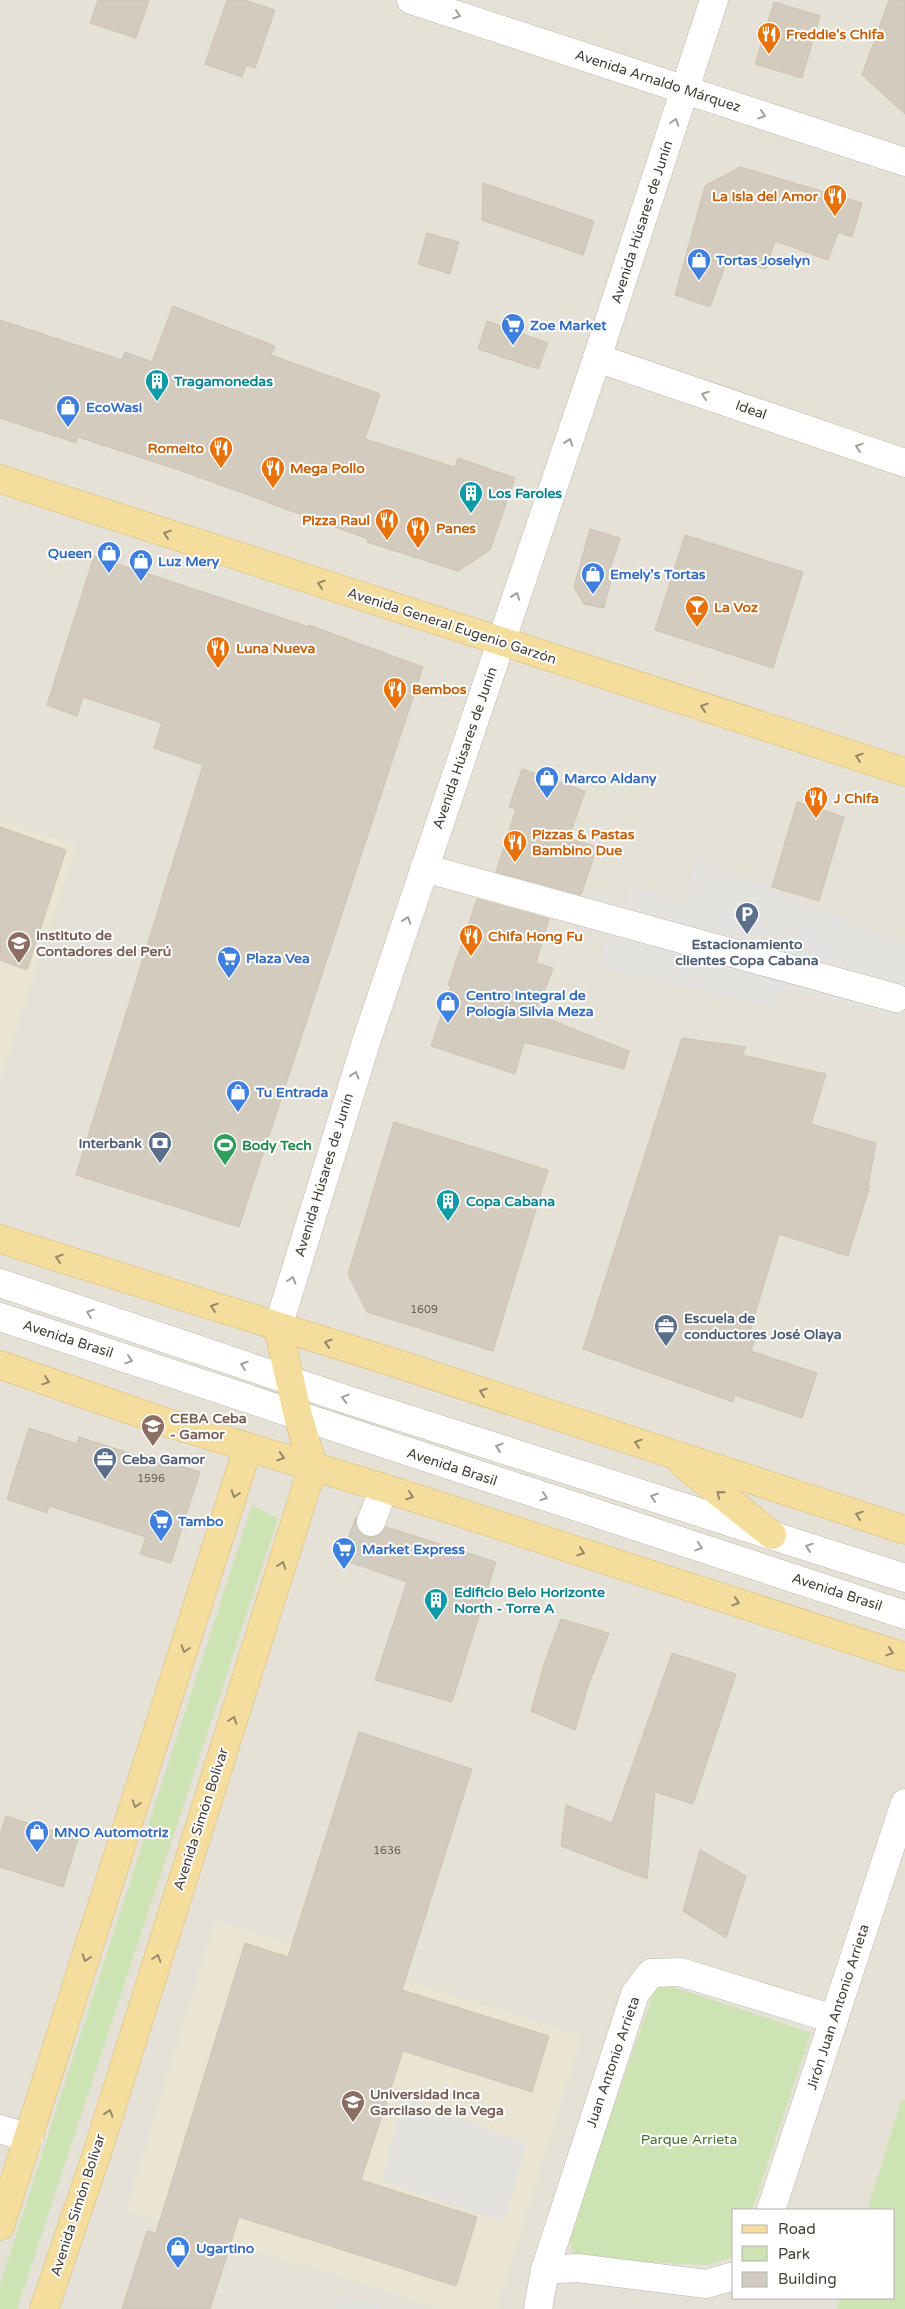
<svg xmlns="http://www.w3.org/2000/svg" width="905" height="2309" viewBox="0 0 905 2309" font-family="'Varela Round',sans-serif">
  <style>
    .residential { fill: #e5e1d6; fill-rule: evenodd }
    .education { fill: #eae4d2 }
    .green { fill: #cde3b4 }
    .parking { fill: #e4e2df }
    .building { fill: #d3cbbe; stroke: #cdc3b2 }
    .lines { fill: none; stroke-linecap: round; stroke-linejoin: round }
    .minor-tunnel { stroke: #cfccc4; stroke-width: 28; stroke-dasharray: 28 14; stroke-linecap: butt }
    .minor-casing { stroke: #bdb7ab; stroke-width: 29 }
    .major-casing { stroke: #d8bb6f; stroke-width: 29 }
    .minor { stroke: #fff; stroke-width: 28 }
    .major { stroke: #f5de9d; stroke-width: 28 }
    .oneway { stroke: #a29f9b }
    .oneway2 { stroke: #948765 }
    .labels { text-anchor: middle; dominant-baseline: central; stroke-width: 4; stroke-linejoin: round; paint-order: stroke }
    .number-label { font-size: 11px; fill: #686259 }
    .food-label { font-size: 14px; font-weight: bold; fill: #c56008; stroke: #fff; text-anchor: start }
    .street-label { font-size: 14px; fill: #443f37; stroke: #fff }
    .shop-label { font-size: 14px; font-weight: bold; fill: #366cbe; stroke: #fff; text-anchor: start }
    .culture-label { font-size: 14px; font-weight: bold; fill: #0d838f; stroke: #fff; text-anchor: start }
    .education-label { font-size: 14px; font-weight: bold; fill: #785e54; stroke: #fff; text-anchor: start }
    .service-label { font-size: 14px; font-weight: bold; fill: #4e5e75; stroke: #fff; text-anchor: start }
    .leisure-label { font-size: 14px; font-weight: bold; fill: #27864d; stroke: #fff; text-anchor: start }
    .park-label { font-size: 14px; fill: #47712f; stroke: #fff }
  </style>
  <rect width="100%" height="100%" fill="#f2efe7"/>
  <path class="residential" d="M 0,0 L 905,0 L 905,2309 L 0,2309 ZM 734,2210 L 894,2210 L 894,2298 L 734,2298 Z"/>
  <g class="education">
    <path d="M 0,820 L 76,845 L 0,1082 Z"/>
    <path d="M 215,1920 L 582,2036 L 497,2309 L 442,2309 L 126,2209 Z"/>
  </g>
  <g class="green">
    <path d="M 252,1505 L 278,1519 L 17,2309 L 0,2309 L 0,2284 Z"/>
    <path d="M 656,1985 L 668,1985 L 811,2033 L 752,2210 L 734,2210 L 734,2253 L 728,2259 L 707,2265 L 582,2259 L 572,2252 L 569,2236 Z"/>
    <path d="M 902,2099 L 905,2100 L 905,2309 L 837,2309 L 840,2298 L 894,2298 L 894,2210 L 867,2210 Z"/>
  </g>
  <g class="parking">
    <path d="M 696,858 L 905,944 L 905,1002 L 900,1019 L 785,989 L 772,1007 L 597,967 L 613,927 L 583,912 L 588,890 L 625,907 L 631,883 L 684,907 Z"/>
    <path d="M 404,2097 L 527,2144 L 503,2222 L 382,2181 Z"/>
    <path d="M 340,2294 L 385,2309 L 335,2309 Z"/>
  </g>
  <g class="building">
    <path d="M 98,0 L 149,0 L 136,38 L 90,23 Z"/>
    <path d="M 227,0 L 245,0 L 275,10 L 255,68 L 246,65 L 242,77 L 205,64 Z"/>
    <path d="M 889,0 L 905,0 L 905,114 L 862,75 Z"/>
    <path d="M 774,2 L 820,16 L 802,78 L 755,64 Z"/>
    <path d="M 740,167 L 862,203 L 852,237 L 838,232 L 828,260 L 775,241 L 766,269 L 728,258 L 710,307 L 675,295 L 705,186 Z"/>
    <path d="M 483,183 L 594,221 L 583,255 L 482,220 Z"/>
    <path d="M 427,233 L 459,242 L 450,274 L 418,264 Z"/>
    <path d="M 173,306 L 275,346 L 271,355 L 380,394 L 365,439 L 455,467 L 458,458 L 515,478 L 490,550 L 458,571 L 367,542 L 368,539 L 182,471 L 78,437 L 76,443 L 0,418 L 0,320 L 122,360 L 125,352 L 152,362 Z"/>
    <path d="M 487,321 L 548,343 L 538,369 L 478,349 Z"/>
    <path d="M 590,529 L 620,538 L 607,579 L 611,580 L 604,608 L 584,604 L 574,587 Z"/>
    <path d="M 685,535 L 803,572 L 773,668 L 655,630 Z"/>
    <path d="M 94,556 L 309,627 L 309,625 L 423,667 L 239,1227 L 76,1175 L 203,765 L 154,748 L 162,723 L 83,697 L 77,716 L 47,705 Z"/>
    <path d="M 522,769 L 585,791 L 569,838 L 597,847 L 581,895 L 496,872 L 516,809 L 509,807 Z"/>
    <path d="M 797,802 L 844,817 L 819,901 L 772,887 Z"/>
    <path d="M 0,827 L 66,850 L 27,970 L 0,960 Z"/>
    <path d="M 477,899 L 549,919 L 536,963 L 553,968 L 536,1014 L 629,1051 L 624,1069 L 524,1042 L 515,1074 L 431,1046 L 451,986 L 448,985 Z"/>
    <path d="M 682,1038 L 746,1047 L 742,1055 L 826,1074 L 811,1124 L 876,1143 L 868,1186 L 870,1186 L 848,1256 L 779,1234 L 750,1331 L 757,1334 L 751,1351 L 817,1373 L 802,1418 L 735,1395 L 733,1402 L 583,1349 Z"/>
    <path d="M 394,1122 L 548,1170 L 493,1351 L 367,1312 L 348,1274 Z"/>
    <path d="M 29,1428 L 77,1444 L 79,1437 L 145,1458 L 146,1455 L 200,1472 L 171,1563 L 140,1554 L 146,1537 L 49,1506 L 47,1513 L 7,1499 Z"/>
    <path d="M 356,1517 L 356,1525 L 359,1531 L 366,1537 L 374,1537 L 380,1534 L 386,1527 L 496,1562 L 452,1702 L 375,1680 L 407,1582 L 341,1559 Z"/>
    <path d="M 561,1619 L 609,1633 L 588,1686 L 575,1730 L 531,1711 L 545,1661 Z"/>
    <path d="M 672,1653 L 736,1674 L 693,1804 L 655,1792 L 647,1879 L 561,1846 L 566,1805 L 612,1823 Z"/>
    <path d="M 359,1732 L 472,1769 L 402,1990 L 549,2036 L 532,2092 L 403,2051 L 361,2180 L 477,2217 L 456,2286 L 239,2217 L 210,2309 L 122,2309 L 147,2231 L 156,2233 L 245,1943 L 288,1957 Z"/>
    <path d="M 6,1816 L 78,1839 L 63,1887 L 0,1867 L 0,1835 Z"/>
    <path d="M 700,1850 L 746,1876 L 726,1938 L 683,1911 Z"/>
  </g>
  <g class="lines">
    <path class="minor-tunnel" d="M 354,1563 L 371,1522"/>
    <g class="minor-casing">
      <g id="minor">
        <path d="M 411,0 L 905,162"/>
        <path d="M 597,358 L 905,463"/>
        <path d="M 424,868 L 896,998"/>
        <path d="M 0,1283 L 345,1399 L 905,1578"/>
        <path d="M 0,1317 L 905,1615"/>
        <path d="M 278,1327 L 367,1039 L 597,358 L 714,0"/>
        <path d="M 371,1522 L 384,1488"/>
        <path d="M 0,2129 L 29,2138"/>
        <path d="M 771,2210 L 905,1803"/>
        <path d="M 545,2270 L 577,2268 L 706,2284 L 734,2276"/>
        <path d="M 538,2309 L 545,2270 L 635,1994 L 651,1973 L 680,1972 L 834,2019"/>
      </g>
    </g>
    <g class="major-casing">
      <g id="major">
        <path d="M 0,479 L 905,772"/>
        <path d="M 0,1239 L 392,1362 L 905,1530"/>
        <path d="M 0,1365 L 168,1423 L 384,1488 L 905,1657"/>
        <path d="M 683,1464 L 772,1535"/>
        <path d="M 0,2226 L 248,1447"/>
        <path d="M 44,2309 L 97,2153 L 313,1466 L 298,1416 L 278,1327"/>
      </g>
    </g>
    <use href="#minor" class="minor"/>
    <use href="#major" class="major"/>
  </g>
  <defs><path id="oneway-chevron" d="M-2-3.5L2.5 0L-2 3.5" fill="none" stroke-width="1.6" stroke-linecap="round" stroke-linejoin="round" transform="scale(1.25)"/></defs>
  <g class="oneway">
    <use href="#oneway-chevron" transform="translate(457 15) rotate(18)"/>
    <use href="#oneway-chevron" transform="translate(762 115) rotate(18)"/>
    <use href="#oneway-chevron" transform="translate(675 122) rotate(-72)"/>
    <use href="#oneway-chevron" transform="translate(705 395) rotate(-161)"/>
    <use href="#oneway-chevron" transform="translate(569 442) rotate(-71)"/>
    <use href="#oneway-chevron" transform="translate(859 447) rotate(-161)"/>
    <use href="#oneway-chevron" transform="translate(516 596) rotate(-71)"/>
    <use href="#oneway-chevron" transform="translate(407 920) rotate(-71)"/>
    <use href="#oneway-chevron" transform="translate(355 1075) rotate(-73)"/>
    <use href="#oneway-chevron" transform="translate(292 1280) rotate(-73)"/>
    <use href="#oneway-chevron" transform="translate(90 1313) rotate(-161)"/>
    <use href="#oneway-chevron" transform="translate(129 1360) rotate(18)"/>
    <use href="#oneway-chevron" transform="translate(244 1365) rotate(-161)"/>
    <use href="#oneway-chevron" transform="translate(345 1398) rotate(-163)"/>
    <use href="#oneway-chevron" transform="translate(499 1447) rotate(-162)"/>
    <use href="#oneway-chevron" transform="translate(544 1497) rotate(18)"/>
    <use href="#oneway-chevron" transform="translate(654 1497) rotate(-162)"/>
    <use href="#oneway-chevron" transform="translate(699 1547) rotate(18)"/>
    <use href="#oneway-chevron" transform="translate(809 1547) rotate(-162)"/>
  </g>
  <g class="oneway2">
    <use href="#oneway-chevron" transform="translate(167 534) rotate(-162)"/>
    <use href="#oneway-chevron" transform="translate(321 584) rotate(-162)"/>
    <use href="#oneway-chevron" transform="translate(704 707) rotate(-162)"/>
    <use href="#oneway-chevron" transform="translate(859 757) rotate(-162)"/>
    <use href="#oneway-chevron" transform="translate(59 1258) rotate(-162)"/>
    <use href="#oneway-chevron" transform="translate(214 1307) rotate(-162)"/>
    <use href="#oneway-chevron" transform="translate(328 1343) rotate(-163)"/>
    <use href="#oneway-chevron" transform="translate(46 1381) rotate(19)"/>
    <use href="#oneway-chevron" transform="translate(483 1392) rotate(-162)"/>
    <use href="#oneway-chevron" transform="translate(638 1443) rotate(-162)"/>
    <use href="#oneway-chevron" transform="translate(281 1457) rotate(16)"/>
    <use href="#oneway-chevron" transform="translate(235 1494) rotate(108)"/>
    <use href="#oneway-chevron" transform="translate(720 1494) rotate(-141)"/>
    <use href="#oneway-chevron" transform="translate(410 1496) rotate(18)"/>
    <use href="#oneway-chevron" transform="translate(859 1515) rotate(-162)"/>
    <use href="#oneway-chevron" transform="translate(581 1552) rotate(18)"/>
    <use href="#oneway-chevron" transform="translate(282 1565) rotate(-72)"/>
    <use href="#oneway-chevron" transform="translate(736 1602) rotate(18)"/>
    <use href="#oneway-chevron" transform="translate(185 1649) rotate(108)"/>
    <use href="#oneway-chevron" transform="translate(890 1652) rotate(18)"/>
    <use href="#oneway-chevron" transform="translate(233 1720) rotate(-72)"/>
    <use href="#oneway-chevron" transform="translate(136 1804) rotate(108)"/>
    <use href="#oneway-chevron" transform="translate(86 1958) rotate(108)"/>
    <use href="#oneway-chevron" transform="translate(157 1958) rotate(-72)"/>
    <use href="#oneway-chevron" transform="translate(109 2113) rotate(-73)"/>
  </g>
  <defs>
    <g id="restaurant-pin" transform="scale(1.25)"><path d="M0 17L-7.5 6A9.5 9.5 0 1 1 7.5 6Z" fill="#e8710a" stroke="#fff"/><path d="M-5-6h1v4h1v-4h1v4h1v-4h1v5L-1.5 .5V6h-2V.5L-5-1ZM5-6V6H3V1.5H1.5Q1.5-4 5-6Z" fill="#fff"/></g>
    <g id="shop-pin" transform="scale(1.25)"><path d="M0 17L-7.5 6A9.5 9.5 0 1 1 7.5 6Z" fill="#3f7fe0" stroke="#fff"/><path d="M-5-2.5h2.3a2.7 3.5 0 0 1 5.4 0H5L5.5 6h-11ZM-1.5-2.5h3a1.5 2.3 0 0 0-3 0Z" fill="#fff"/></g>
    <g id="supermarket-pin" transform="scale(1.25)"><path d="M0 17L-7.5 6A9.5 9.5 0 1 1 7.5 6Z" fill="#3f7fe0" stroke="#fff"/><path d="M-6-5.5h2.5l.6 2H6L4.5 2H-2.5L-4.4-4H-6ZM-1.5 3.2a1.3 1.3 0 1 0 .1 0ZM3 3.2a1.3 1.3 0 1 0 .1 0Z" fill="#fff"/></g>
    <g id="building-pin" transform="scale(1.25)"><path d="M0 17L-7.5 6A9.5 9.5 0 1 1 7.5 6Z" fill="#0f9aa8" stroke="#fff"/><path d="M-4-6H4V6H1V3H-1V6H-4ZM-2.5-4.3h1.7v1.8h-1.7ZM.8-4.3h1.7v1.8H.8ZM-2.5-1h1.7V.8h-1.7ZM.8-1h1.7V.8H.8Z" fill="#fff"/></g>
    <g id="bar-pin" transform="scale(1.25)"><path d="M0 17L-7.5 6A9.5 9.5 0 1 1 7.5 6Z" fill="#e8710a" stroke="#fff"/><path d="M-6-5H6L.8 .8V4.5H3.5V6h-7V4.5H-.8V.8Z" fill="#fff"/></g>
    <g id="parking-pin" transform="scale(1.25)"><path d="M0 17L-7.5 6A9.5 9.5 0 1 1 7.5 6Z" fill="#5c6f8a" stroke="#fff"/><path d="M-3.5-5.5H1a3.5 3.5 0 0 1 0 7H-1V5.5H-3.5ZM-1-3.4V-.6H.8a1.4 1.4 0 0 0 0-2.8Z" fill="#fff"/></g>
    <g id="university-pin" transform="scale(1.25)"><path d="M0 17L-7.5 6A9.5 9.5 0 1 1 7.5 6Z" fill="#8d6e63" stroke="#fff"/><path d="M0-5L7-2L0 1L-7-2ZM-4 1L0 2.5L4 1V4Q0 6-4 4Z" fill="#fff"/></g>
    <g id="bank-pin" transform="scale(1.25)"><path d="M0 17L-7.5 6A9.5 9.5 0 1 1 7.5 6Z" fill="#5c6f8a" stroke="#fff"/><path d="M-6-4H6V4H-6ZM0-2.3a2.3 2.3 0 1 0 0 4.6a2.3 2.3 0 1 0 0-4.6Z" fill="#fff"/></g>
    <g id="stadium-pin" transform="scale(1.25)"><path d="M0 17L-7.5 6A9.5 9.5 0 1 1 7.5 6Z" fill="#2e9e5b" stroke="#fff"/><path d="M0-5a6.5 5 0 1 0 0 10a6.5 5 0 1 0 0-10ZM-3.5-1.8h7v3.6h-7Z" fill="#fff"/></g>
    <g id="office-pin" transform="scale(1.25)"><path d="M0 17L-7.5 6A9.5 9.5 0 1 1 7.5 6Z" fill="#5c6f8a" stroke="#fff"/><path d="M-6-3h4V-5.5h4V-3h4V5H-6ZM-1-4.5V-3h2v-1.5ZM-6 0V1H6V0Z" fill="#fff"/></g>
    <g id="school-pin" transform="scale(1.25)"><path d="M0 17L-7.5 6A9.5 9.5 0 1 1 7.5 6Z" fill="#8d6e63" stroke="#fff"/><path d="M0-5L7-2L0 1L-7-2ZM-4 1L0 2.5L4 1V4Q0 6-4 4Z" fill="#fff"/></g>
  </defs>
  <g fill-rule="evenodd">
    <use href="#restaurant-pin" x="769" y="34"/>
    <use href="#restaurant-pin" x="835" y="196"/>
    <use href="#shop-pin" x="699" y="260"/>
    <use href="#supermarket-pin" x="513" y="325"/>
    <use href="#building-pin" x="157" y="381"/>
    <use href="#shop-pin" x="68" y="407"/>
    <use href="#restaurant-pin" x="221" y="448"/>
    <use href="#restaurant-pin" x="273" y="468"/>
    <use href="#building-pin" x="471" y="493"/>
    <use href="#restaurant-pin" x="387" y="520"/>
    <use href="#restaurant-pin" x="418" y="528"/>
    <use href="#shop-pin" x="109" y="553"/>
    <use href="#shop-pin" x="141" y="561"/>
    <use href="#shop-pin" x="593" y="574"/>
    <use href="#bar-pin" x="697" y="607"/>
    <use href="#restaurant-pin" x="218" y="648"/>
    <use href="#restaurant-pin" x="395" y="689"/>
    <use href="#shop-pin" x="547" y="778"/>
    <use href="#restaurant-pin" x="816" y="798"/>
    <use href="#restaurant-pin" x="515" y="842"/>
    <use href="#parking-pin" x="747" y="914"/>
    <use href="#restaurant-pin" x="471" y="936"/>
    <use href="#university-pin" x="19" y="943"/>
    <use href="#supermarket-pin" x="229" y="958"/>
    <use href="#shop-pin" x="448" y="1003"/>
    <use href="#shop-pin" x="238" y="1092"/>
    <use href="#bank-pin" x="160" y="1143"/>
    <use href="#stadium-pin" x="225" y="1145"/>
    <use href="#building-pin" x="448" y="1201"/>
    <use href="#office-pin" x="666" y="1326"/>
    <use href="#school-pin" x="153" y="1426"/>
    <use href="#office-pin" x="105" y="1459"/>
    <use href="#supermarket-pin" x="161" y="1521"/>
    <use href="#supermarket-pin" x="344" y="1549"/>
    <use href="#building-pin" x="436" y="1600"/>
    <use href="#shop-pin" x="37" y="1832"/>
    <use href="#university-pin" x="353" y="2102"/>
    <use href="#shop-pin" x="178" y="2248"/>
  </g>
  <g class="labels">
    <g class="number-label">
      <text x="424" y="1309">1609</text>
      <text x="151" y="1478">1596</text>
      <text x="387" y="1850">1636</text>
    </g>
    <g class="food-label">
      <text x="786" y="34">Freddie's Chifa</text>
      <text x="818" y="196" text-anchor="end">La Isla del Amor</text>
      <text x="204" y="448" text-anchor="end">Romeito</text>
      <text x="290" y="468">Mega Pollo</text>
      <text x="370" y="520" text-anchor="end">Pizza Raul</text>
      <text x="436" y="528">Panes</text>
      <text x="714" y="607">La Voz</text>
      <text x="236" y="648">Luna Nueva</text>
      <text x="412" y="689">Bembos</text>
      <text x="834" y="798">J Chifa</text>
      <text x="532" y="834">Pizzas &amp; Pastas<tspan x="532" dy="16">Bambino Due</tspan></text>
      <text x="488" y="936">Chifa Hong Fu</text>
    </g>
    <g class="street-label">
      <text transform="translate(658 81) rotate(18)">Avenida Arnaldo Márquez</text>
      <text transform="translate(642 222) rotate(-72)">Avenida Húsares de Junín</text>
      <text transform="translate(751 410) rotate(19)">Ideal</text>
      <text transform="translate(452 626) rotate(18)">Avenida General Eugenio Garzón</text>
      <text transform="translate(465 748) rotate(-71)">Avenida Húsares de Junín</text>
      <text transform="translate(324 1175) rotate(-73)">Avenida Húsares de Junín</text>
      <text transform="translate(68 1339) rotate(18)">Avenida Brasil</text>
      <text transform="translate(452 1467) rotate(18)">Avenida Brasil</text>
      <text transform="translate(837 1592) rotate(18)">Avenida Brasil</text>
      <text transform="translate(201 1819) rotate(-72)">Avenida Simón Bolivar</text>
      <text transform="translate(838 2007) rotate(-72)">Jirón Juan Antonio Arrieta</text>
      <text transform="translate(613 2062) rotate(-71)">Juan Antonio Arrieta</text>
      <text transform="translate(78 2205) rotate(-72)">Avenida Simón Bolivar</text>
    </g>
    <g class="shop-label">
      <text x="716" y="260">Tortas Joselyn</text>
      <text x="530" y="325">Zoe Market</text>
      <text x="86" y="407">EcoWasi</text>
      <text x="92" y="553" text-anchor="end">Queen</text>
      <text x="158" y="561">Luz Mery</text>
      <text x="610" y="574">Emely's Tortas</text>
      <text x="564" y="778">Marco Aldany</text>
      <text x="246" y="958">Plaza Vea</text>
      <text x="466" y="995">Centro Integral de<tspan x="466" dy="16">Pología Silvia Meza</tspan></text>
      <text x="256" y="1092">Tu Entrada</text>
      <text x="178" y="1521">Tambo</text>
      <text x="362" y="1549">Market Express</text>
      <text x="54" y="1832">MNO Automotriz</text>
      <text x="196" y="2248">Ugartino</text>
    </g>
    <g class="culture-label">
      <text x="174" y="381">Tragamonedas</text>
      <text x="488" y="493">Los Faroles</text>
      <text x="466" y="1201">Copa Cabana</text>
      <text x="454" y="1592">Edificio Belo Horizonte<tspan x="454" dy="16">North - Torre A</tspan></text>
    </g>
    <g class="education-label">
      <text x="36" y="935">Instituto de<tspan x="36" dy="16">Contadores del Perú</tspan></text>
      <text x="170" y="1418">CEBA Ceba<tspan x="170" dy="16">- Gamor</tspan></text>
      <text x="370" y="2094">Universidad Inca<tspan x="370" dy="16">Garcilaso de la Vega</tspan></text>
    </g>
    <g class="service-label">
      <text x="747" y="944" text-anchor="middle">Estacionamiento<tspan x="747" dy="16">clientes Copa Cabana</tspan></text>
      <text x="142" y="1143" text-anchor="end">Interbank</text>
      <text x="684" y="1318">Escuela de<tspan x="684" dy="16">conductores José Olaya</tspan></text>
      <text x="122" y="1459">Ceba Gamor</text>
    </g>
    <g class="leisure-label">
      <text x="242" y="1145">Body Tech</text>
    </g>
    <g class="park-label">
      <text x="689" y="2139">Parque Arrieta</text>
    </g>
  </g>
  <rect x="732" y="2209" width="162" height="90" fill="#ffffff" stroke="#b4b2af"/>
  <rect x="742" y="2225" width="25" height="8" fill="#f5de9d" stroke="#b4b2af"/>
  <text x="778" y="2234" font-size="15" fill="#443f37">Road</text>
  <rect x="742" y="2246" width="25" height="15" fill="#cde3b4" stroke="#b4b2af"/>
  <text x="778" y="2259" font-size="15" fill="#443f37">Park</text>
  <rect x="742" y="2272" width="25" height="15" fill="#d3cbbe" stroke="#b4b2af"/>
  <text x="778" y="2284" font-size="15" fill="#443f37">Building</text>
</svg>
